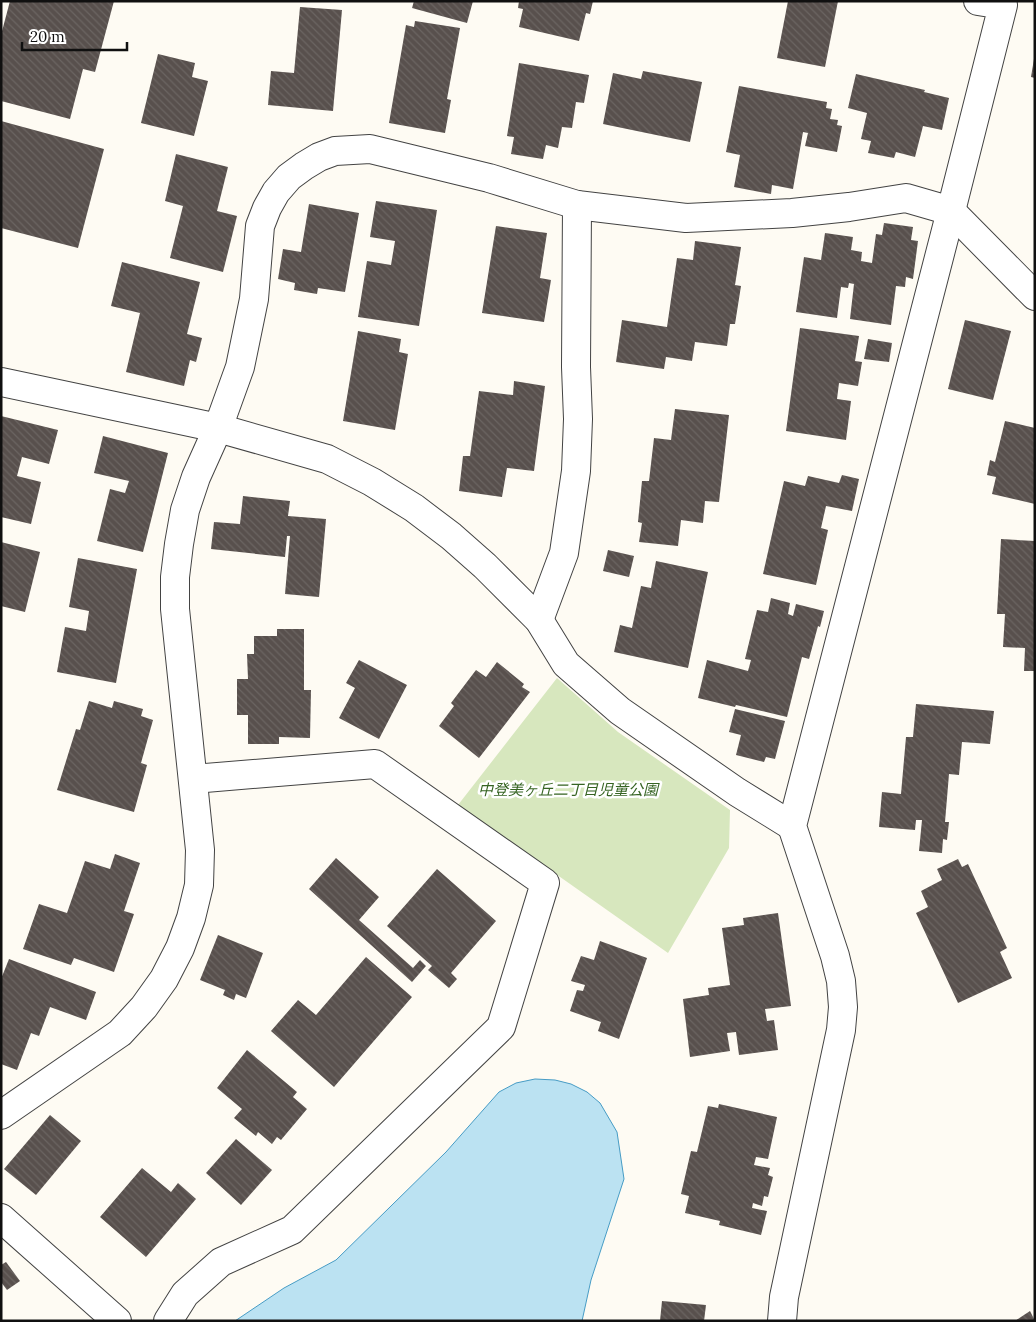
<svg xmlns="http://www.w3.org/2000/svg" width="1036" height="1322" viewBox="0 0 1036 1322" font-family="Lora,'Noto Sans JP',serif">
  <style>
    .park { fill: #d7e7be }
    .water { fill: #bbe2f2; stroke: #479cc5 }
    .building { fill: url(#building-back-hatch) }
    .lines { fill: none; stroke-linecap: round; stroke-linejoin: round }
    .minor-casing { stroke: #434343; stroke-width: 30 }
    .minor { stroke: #fff; stroke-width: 28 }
    .labels { text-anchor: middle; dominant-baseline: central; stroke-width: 5; stroke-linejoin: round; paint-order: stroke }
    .park-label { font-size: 15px; font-style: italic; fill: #366423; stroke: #fff }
  </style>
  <defs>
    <pattern id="building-back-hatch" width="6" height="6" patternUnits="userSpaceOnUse" patternTransform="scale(1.25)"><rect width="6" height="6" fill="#58504d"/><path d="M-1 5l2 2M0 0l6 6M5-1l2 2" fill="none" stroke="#6b6562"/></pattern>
  </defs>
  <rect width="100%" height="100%" fill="#fefbf3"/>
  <path class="park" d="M 557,678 L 618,732 L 730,810 L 729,848 L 668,953 L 458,805 Z"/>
  <path class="water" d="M 535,1079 L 555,1080 L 571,1084 L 587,1092 L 600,1103 L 617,1132 L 624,1179 L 591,1280 L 582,1321 L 235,1321 L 284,1288 L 336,1260 L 446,1152 L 499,1092 L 516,1083 Z"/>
  <g class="building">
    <path d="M 10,1 L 114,1 L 95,72 L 83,69 L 70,119 L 1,101 L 1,35 Z"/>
    <path d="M 414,1 L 473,1 L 467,23 L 412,8 Z"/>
    <path d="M 519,1 L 593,1 L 590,14 L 586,13 L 579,41 L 519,27 L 523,9 L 518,8 Z"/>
    <path d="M 788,1 L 838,1 L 825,67 L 777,58 Z"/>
    <path d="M 300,7 L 342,10 L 333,111 L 268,105 L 271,71 L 294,73 Z"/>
    <path d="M 415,21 L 460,28 L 447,99 L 451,100 L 445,133 L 389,123 L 406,25 L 414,27 Z"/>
    <path d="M 158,54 L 195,63 L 192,77 L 208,81 L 194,136 L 141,123 Z"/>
    <path d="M 1034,59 L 1035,59 L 1035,78 L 1031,77 Z"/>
    <path d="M 519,63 L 589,75 L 584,103 L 576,102 L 572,128 L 562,127 L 558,148 L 546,145 L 543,159 L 511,154 L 514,137 L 507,136 Z"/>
    <path d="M 643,71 L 702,82 L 690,142 L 603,124 L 613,73 L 641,79 Z"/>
    <path d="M 856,74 L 925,90 L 924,92 L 949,98 L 942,130 L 923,126 L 915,157 L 896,152 L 894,158 L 868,153 L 871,141 L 861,139 L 867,113 L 848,108 Z"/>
    <path d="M 739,86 L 827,102 L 826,108 L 832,109 L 830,119 L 838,120 L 837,125 L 842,126 L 837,152 L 805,146 L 808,133 L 803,132 L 793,189 L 772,185 L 771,194 L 734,187 L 740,155 L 726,152 Z"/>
    <path d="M 1,121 L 104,149 L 78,248 L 1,228 Z"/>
    <path d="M 176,154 L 228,167 L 217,211 L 237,216 L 223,272 L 170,258 L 183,206 L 165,201 Z"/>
    <path d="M 376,201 L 437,210 L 419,326 L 358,317 L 367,261 L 391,265 L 395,241 L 370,237 Z"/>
    <path d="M 309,204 L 359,213 L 345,292 L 318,288 L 317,294 L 294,290 L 295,283 L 278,279 L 283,249 L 301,252 Z"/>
    <path d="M 884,223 L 913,227 L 911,240 L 918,241 L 913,279 L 906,277 L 905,287 L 896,286 L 891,325 L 850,319 L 854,284 L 849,283 L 848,288 L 841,287 L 837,318 L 796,312 L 804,257 L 821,260 L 825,233 L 853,237 L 851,250 L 862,252 L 861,261 L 872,263 L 876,234 L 882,235 Z"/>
    <path d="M 496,226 L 547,233 L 540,278 L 551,280 L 544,322 L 482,313 Z"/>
    <path d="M 695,241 L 741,247 L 735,285 L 741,286 L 735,324 L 730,324 L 727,346 L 695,342 L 692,361 L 666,357 L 664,369 L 616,362 L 622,320 L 667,327 L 677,258 L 693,260 Z"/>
    <path d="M 122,262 L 200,282 L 187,334 L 202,338 L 196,362 L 190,360 L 184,386 L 126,372 L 140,313 L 111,306 Z"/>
    <path d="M 965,320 L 1011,331 L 993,400 L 948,389 Z"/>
    <path d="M 800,328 L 859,336 L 855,361 L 862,362 L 858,386 L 839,383 L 837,399 L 851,401 L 846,440 L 786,431 Z"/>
    <path d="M 358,331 L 401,339 L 399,352 L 408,354 L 395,430 L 343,421 Z"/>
    <path d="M 868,339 L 892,343 L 889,362 L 864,359 Z"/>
    <path d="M 514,381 L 545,386 L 534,471 L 507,468 L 502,497 L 459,491 L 463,456 L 470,456 L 479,391 L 513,395 Z"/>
    <path d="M 675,409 L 729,415 L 719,502 L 705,501 L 703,523 L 681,520 L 678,546 L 639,542 L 642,523 L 638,522 L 642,481 L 649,481 L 654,438 L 671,440 Z"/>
    <path d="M 1,416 L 58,430 L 49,464 L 22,457 L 17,476 L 41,482 L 31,524 L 1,517 Z"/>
    <path d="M 1005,421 L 1035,428 L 1035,504 L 992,494 L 996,477 L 987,475 L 990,460 L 995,462 Z"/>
    <path d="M 103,436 L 168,453 L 143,552 L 97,541 L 110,489 L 125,493 L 129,481 L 94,473 Z"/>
    <path d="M 842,475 L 859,479 L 852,511 L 826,506 L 821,528 L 828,530 L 816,585 L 763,574 L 784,481 L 805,486 L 808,476 L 839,483 Z"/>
    <path d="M 243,496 L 290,501 L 288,516 L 326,519 L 319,597 L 285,594 L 290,536 L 287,536 L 285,557 L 211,549 L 214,522 L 240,524 Z"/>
    <path d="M 1001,539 L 1035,541 L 1035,671 L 1024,671 L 1025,648 L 1003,647 L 1005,614 L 997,614 Z"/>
    <path d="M 1,542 L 40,552 L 25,612 L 1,606 Z"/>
    <path d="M 608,550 L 634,556 L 629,577 L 603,571 Z"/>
    <path d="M 78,558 L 137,569 L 116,683 L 57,672 L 65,627 L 86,631 L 89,611 L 69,607 Z"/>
    <path d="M 656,561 L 708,572 L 688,668 L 614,652 L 620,625 L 632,628 L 641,586 L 651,588 Z"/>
    <path d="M 771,598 L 790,603 L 788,614 L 793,616 L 796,604 L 824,611 L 820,627 L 818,626 L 809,659 L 802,657 L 787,717 L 736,705 L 735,707 L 698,698 L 707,660 L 748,671 L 751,660 L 745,659 L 757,610 L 768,612 Z"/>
    <path d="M 277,629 L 304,629 L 304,690 L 311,690 L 310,738 L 279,737 L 279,744 L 248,744 L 248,715 L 237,715 L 237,679 L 248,679 L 247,654 L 254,654 L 254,636 L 277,636 Z"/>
    <path d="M 359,660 L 407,685 L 379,739 L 339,718 L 355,688 L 346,683 Z"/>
    <path d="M 497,662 L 524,684 L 522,687 L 530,692 L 479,758 L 439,726 L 454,706 L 451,703 L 476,670 L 486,677 Z"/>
    <path d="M 89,701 L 112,708 L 114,701 L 143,709 L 141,716 L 153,720 L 141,763 L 147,765 L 134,812 L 57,790 L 76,729 L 80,730 Z"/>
    <path d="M 916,704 L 994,711 L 990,744 L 962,742 L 959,775 L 949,774 L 945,822 L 949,822 L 947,840 L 943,839 L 942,853 L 919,851 L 922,820 L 916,820 L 915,830 L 879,827 L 882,792 L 901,794 L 906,737 L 913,737 Z"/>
    <path d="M 735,709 L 785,721 L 775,759 L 766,757 L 764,762 L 736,755 L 741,735 L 729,732 Z"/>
    <path d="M 115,854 L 140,863 L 124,911 L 134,914 L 114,972 L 74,958 L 71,965 L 23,949 L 39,904 L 67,913 L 85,861 L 110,869 Z"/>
    <path d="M 336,858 L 379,897 L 359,920 L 413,968 L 420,960 L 426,966 L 412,982 L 309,889 Z"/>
    <path d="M 958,859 L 962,867 L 968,864 L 1007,948 L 1000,952 L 1012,978 L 958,1003 L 916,913 L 928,907 L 921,891 L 942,880 L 937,869 Z"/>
    <path d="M 437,869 L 496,921 L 451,973 L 457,979 L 449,988 L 428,970 L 432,966 L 387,926 Z"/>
    <path d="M 778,913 L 791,1006 L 765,1009 L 767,1021 L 774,1020 L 778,1050 L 739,1055 L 736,1032 L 727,1033 L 730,1051 L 690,1057 L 683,999 L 709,995 L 708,988 L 730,985 L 722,928 L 744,925 L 743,918 Z"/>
    <path d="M 218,935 L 263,953 L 246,998 L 236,994 L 234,1000 L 223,995 L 225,990 L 200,980 Z"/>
    <path d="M 600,941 L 647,958 L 619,1039 L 598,1031 L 601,1022 L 570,1011 L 577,990 L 583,991 L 585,985 L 571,981 L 581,956 L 594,960 Z"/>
    <path d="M 366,957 L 412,997 L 334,1087 L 271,1031 L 298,1000 L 316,1015 Z"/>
    <path d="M 9,959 L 96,992 L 86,1020 L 50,1007 L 39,1036 L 31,1033 L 17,1070 L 1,1064 L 1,979 Z"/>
    <path d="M 247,1050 L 297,1092 L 293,1097 L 307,1109 L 281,1140 L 277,1137 L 272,1144 L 258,1132 L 256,1136 L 234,1118 L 242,1109 L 217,1088 Z"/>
    <path d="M 719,1104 L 777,1117 L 768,1159 L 756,1157 L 754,1165 L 770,1168 L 768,1175 L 773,1177 L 768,1197 L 764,1196 L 762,1206 L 753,1203 L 752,1208 L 767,1211 L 761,1235 L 719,1225 L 720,1221 L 685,1213 L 689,1196 L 681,1194 L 691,1151 L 697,1152 L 708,1106 L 718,1108 Z"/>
    <path d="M 50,1115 L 81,1141 L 36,1195 L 4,1169 Z"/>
    <path d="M 236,1139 L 272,1170 L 241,1205 L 206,1173 Z"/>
    <path d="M 142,1168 L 171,1192 L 178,1183 L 196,1199 L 146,1257 L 100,1217 Z"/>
    <path d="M 6,1262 L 20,1281 L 7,1290 L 1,1282 L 1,1265 Z"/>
    <path d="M 662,1301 L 706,1305 L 704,1321 L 660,1321 Z"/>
    <path d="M 1030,1311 L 1035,1321 L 1015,1321 Z"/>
  </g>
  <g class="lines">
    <g class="minor-casing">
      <g id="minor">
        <path d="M 1,382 L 218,428 L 327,459 L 372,482 L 414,508 L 451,536 L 485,566 L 539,620 L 566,664 L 620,711 L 737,792 L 792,826"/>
        <path d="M 539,620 L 564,553 L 576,471 L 578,419 L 576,367 L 577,205"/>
        <path d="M 1,1115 L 120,1033 L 144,1007 L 164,979 L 180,948 L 191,918 L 199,885 L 200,850 L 175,609 L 175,577 L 179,544 L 185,510 L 196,477 L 218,428 L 240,367 L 254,299 L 260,226 L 267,208 L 276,192 L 289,177 L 304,166 L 319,157 L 335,151 L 370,149 L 489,178 L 577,205 L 686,218 L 792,213 L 849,207 L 906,198 L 951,211 L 1035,296"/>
        <path d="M 1,1218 L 117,1321"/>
        <path d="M 168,1321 L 185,1294 L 221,1262 L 292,1230 L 501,1027 L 545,883 L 375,764 L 193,779"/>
        <path d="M 782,1321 L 784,1297 L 841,1030 L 843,1007 L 841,981 L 835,956 L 792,826 L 951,211 L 1003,5 L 978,1"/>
      </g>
    </g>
    <use href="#minor" class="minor"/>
  </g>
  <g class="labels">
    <g class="park-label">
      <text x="568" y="789">中登美ヶ丘二丁目児童公園</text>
    </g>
  </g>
  <rect width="1036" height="1322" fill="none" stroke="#101010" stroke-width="5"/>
  <path d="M22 42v8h105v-8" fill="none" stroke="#101010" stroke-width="2.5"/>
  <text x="30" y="42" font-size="15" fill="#101010" stroke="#ffffff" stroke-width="4" paint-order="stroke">20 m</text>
</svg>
